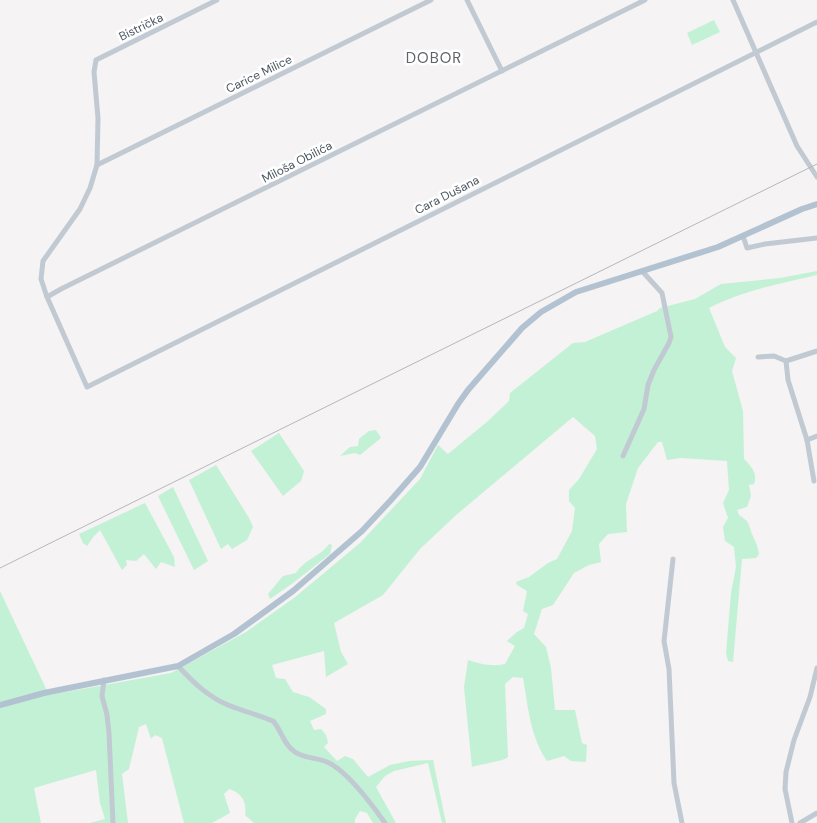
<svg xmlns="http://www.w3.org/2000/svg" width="817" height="823" viewBox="0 0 817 823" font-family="'DM Sans',sans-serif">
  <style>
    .green { fill: #c3f1d5 }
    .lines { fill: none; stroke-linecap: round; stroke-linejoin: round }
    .minor { stroke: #c1cad2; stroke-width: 5 }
    .major { stroke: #b3c2d1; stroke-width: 6 }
    .rail { stroke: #b5b8bd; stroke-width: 1 }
    .labels { text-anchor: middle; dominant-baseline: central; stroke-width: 5; stroke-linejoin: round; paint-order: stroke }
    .street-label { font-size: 12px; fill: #4a5661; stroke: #fff }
    .quarter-label { font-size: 15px; letter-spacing: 1px; fill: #5f6368; stroke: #fff }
  </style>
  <rect width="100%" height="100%" fill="#f5f3f3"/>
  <g class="green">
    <path d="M 714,20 L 720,32 L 692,45 L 687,33 Z"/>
    <path d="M 817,271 L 817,275 C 778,284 745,290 709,308 L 725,347 L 736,358 L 732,371 L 743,411 L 744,459 C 751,466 758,473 754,484 L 749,485 L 751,496 L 747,507 L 737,510 L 739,515 C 750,522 748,523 752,534 C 755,541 758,546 759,554 L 756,558 L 742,559 L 733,662 L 728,661 L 726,653 L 731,593 L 736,567 L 734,547 L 725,541 L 723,527 L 728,518 L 723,503 L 729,490 L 727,461 L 681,458 L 667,460 L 662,442 L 658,442 L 638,468 L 626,504 L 627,532 L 608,534 L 599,544 L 601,562 L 589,565 L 574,573 L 553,605 L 542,609 L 534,634 L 546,647 L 551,668 L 555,710 L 575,710 L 582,743 L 587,745 L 586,762 L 571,761 L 564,756 L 547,761 C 530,736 528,706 523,678 L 513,677 L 505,684 L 508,757 C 501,762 481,764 472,767 L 464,687 L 468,660 C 480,664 492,667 505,664 L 515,646 L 507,641 L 517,632 L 524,628 L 528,614 L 523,611 L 527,591 L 517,585 L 516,582 L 529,577 L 548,563 L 557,559 L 572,531 L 575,508 L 569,501 L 569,490 L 579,479 L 597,449 L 595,436 L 573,417 L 455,516 L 420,549 L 383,595 L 334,623 L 341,652 L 348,664 L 326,677 L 324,651 L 272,665 L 276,678 L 285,679 L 293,692 L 309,697 L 326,709 L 326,714 L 310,721 L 314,730 L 321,729 L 326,735 L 328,743 L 324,747 L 337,761 L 345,756 L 353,759 L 368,777 L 390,765 L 409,761 L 433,760 L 446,823 L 442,823 L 428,763 L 394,771 L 385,776 L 376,787 L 396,823 L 373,823 L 367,813 L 360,811 L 355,819 L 355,823 L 254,823 L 245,815 C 247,802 242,793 229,789 L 224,794 L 230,813 L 212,823 L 184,823 L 162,738 L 155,735 L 151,739 L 146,724 L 139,727 L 129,769 L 122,774 L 128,823 L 90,823 L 105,819 L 100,803 L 96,770 L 34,788 L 41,823 L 0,823 L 0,591 L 49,695 L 171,673 L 246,632 L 294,598 L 360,543 L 420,479 L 438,445 L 448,454 L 488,421 L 509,401 L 510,393 L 573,343 L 585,342 L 657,311 L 660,308 L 695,299 L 721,284 L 780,278 Z"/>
    <path d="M 376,430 L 381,438 L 360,455 L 355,453 L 340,456 L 350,447 L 358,446 L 359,439 L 369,431 Z"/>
    <path d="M 279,433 L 304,471 L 301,481 L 283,496 L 251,451 Z"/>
    <path d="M 216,465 L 249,518 L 253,527 L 247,540 L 232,549 L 228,544 L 221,549 L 189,480 Z"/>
    <path d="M 173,487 L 208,561 L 194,570 L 158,496 Z"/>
    <path d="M 145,503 L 174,557 L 175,567 L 161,562 L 156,569 L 144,554 L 136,561 L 126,560 L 127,565 L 122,570 L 100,530 L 94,536 L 87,546 L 83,543 L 79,534 Z"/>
    <path d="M 329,544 L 332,545 L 330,554 L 293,583 L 270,599 L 268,594 L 283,576 L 296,573 C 305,559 321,556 329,544 Z"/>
  </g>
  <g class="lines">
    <g class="minor">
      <path d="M 467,0 L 502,71"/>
      <path d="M 645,0 L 61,289 L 47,297 L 87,387 L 817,22"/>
      <path d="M 733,0 L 797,146 L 817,177"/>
      <path d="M 97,165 L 431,0"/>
      <path d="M 743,236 L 747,248 L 765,244 L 817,238"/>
      <path d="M 47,297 L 41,279 L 43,261 L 80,209 L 90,188 L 97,165 L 98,118 L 94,72 L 96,60 L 217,0"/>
      <path d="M 758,357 L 774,356 L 786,361"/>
      <path d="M 807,440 L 817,436"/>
      <path d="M 623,456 L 644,409 L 648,385 L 654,370 L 669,343 L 671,337 L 662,293 L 642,271"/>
      <path d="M 814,481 L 807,440 L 788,380 L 786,361 L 817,351"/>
      <path d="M 673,559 L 664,641 L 669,669 L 674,783 L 682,823"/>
      <path d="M 178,666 C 192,681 208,697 228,705 C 243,711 258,715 273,721 C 282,731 283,744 295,752 C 305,759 316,757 327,762 C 346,770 373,806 385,823"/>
      <path d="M 104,680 L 102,696 L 107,715 L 109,733 L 113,823"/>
      <path d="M 792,823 L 785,789 L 786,772 L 794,740 L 810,697 L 817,668"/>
      <path d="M 800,823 L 817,813"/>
    </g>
    <path class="major" d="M 0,705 L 44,693 L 178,666 L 234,634 L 293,591 L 362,531 L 391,500 L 420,467 L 458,404 L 468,390 L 522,328 L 541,312 L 576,292 L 718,247 L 802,209 L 817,204"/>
    <path class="rail" d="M 0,568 L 817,164"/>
  </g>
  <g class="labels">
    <g class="street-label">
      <text transform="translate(141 27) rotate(-26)">Bistrička</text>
      <text transform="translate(259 74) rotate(-26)">Carice Milice</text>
      <text transform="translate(297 162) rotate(-27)">Miloša Obilića</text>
      <text transform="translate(447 195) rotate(-27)">Cara Dušana</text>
    </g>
    <g class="quarter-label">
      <text x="434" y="58">DOBOR</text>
    </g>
  </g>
</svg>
